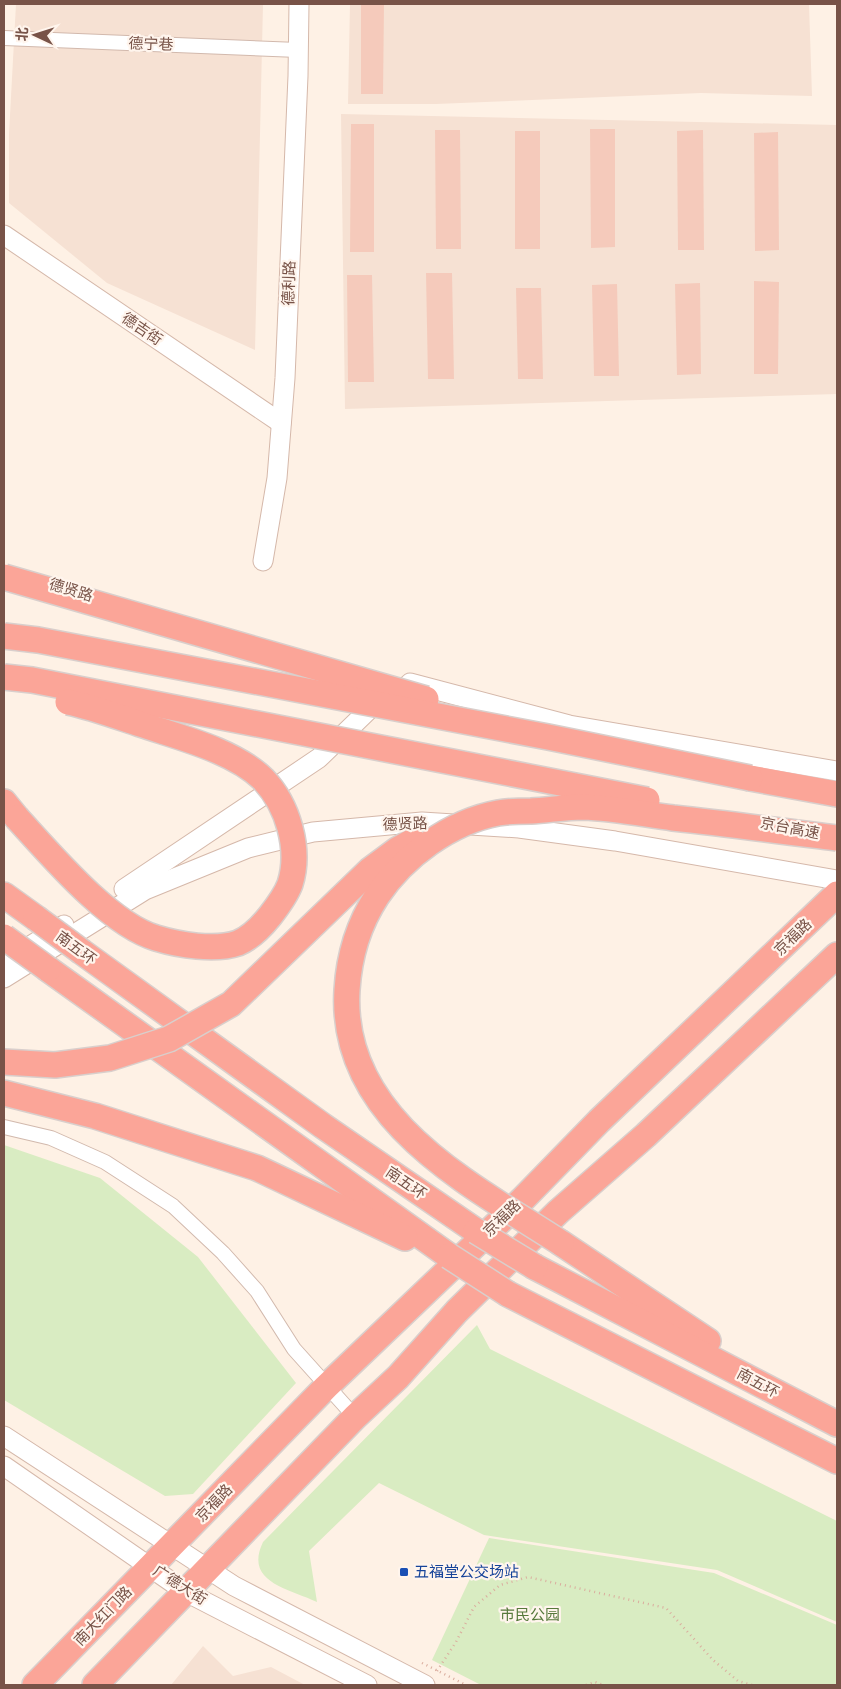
<svg xmlns="http://www.w3.org/2000/svg" width="841" height="1689" viewBox="0 0 841 1689" font-family="Signika,'Noto Sans SC',sans-serif">
  <style>
    .residential { fill: #f6e1d3 }
    .green { fill: #d9ecc2 }
    .building { fill: #f5cabb }
    .lines { fill: none; stroke-linecap: round; stroke-linejoin: round }
    .street-casing { stroke: #d2b9ad; stroke-width: 16 }
    .secondary-casing { stroke: #d5b8aa; stroke-width: 21 }
    .highway-casing { stroke: #d9cfcc; stroke-width: 28 }
    .path { stroke: #daad9e; stroke-width: 2.5; stroke-dasharray: 1 4; stroke-linecap: butt }
    .street { stroke: #fff; stroke-width: 14 }
    .secondary { stroke: #fff; stroke-width: 19 }
    .highway { stroke: #fba598; stroke-width: 25 }
    .highway-bridge-casing { stroke: #d9cfcc; stroke-width: 28; stroke-linecap: butt }
    .highway-bridge { stroke: #fba598; stroke-width: 25 }
    .transit-dot { fill: #1a4fb4; stroke: #fff5ed; stroke-width: 2 }
    .labels { text-anchor: middle; dominant-baseline: central; stroke-width: 4.5; stroke-linejoin: round; paint-order: stroke }
    .street-label { font-size: 15px; fill: #785348; stroke: #fff5ed }
    .transit-label { font-size: 15px; fill: #164399; stroke: #fff5ed; text-anchor: start }
    .park-label { font-size: 15px; fill: #57793c; stroke: #fff5ed }
  </style>
  <rect width="100%" height="100%" fill="#fef1e5"/>
  <g class="residential">
    <path d="M 16,4 L 263,4 L 255,350 L 107,283 L 9,203 L 9,134 Z"/>
    <path d="M 350,4 L 809,4 L 812,96 L 701,93 L 436,104 L 348,104 Z"/>
    <path d="M 341,114 L 837,125 L 837,394 L 345,409 Z"/>
    <path d="M 203,1646 L 233,1676 L 271,1667 L 305,1685 L 171,1685 Z"/>
  </g>
  <g class="green">
    <path d="M 4,1145 L 100,1178 L 198,1257 L 296,1383 L 193,1494 L 165,1496 L 4,1400 Z"/>
    <path d="M 477,1325 L 490,1349 L 837,1521 L 837,1622 L 717,1570 L 484,1535 L 379,1483 L 309,1551 L 317,1602 C 287,1588 244,1582 263,1542 Z"/>
    <path d="M 489,1538 L 714,1573 L 837,1625 L 837,1685 L 481,1685 L 432,1660 Z"/>
  </g>
  <g class="building">
    <path d="M 361,4 L 384,4 L 383,94 L 361,94 Z"/>
    <path d="M 351,124 L 374,124 L 374,252 L 350,252 Z"/>
    <path d="M 590,129 L 615,129 L 615,247 L 591,248 Z"/>
    <path d="M 435,130 L 460,130 L 461,249 L 436,249 Z"/>
    <path d="M 703,130 L 704,250 L 678,250 L 677,131 Z"/>
    <rect x="515" y="131" width="25" height="118"/>
    <path d="M 778,132 L 779,250 L 755,251 L 754,133 Z"/>
    <path d="M 426,273 L 452,273 L 454,379 L 428,379 Z"/>
    <path d="M 347,275 L 372,275 L 374,382 L 348,382 Z"/>
    <path d="M 754,281 L 779,282 L 778,374 L 754,374 Z"/>
    <path d="M 700,283 L 701,374 L 677,375 L 675,284 Z"/>
    <path d="M 617,284 L 619,376 L 594,376 L 592,285 Z"/>
    <path d="M 516,288 L 541,288 L 543,379 L 518,379 Z"/>
  </g>
  <g class="lines">
    <g class="street-casing">
      <g id="street">
        <path d="M 4,38 L 298,50"/>
        <path d="M 4,1127 L 51,1138 L 105,1162 L 173,1206 L 223,1253 L 257,1291 L 294,1349 L 355,1417"/>
      </g>
    </g>
    <g class="secondary-casing">
      <g id="secondary">
        <path d="M 4,235 L 281,423"/>
        <path d="M 263,561 L 277,478 L 285,378 L 298,76 L 299,4"/>
        <path d="M 410,683 L 569,725 L 837,771"/>
        <path d="M 124,889 L 319,758 L 382,697"/>
        <path d="M 4,962 L 64,925"/>
        <path d="M 4,978 L 145,890 L 248,848 L 313,832 L 422,822 L 519,828 L 615,841 L 837,880"/>
        <path d="M 4,1436 L 234,1586 L 425,1685"/>
        <path d="M 4,1466 L 186,1592 L 367,1685"/>
      </g>
    </g>
    <g class="highway-casing">
      <g id="highway">
        <path d="M 750,778 L 837,794"/>
        <path d="M 4,802 L 17,818"/>
        <path d="M 4,895 L 36,918"/>
        <path d="M 82,952 L 323,1126 L 476,1231"/>
        <path d="M 48,969 L 449,1256"/>
        <path d="M 4,1093 L 95,1116 L 257,1168 L 405,1238"/>
        <path d="M 561,1243 L 708,1341"/>
        <path d="M 535,1267 L 837,1424"/>
        <path d="M 508,1294 L 837,1461"/>
        <path d="M 35,1685 L 326,1387 L 522,1200 L 599,1121 L 837,894"/>
        <path d="M 95,1685 L 355,1417 L 398,1377 L 457,1311 L 558,1212 L 646,1135 L 837,955"/>
      </g>
    </g>
    <g class="path">
      <path d="M 422,1663 L 466,1685"/>
      <path d="M 437,1671 L 456,1642 L 474,1607 L 500,1585 L 528,1577 L 666,1608 L 713,1660 L 738,1681 L 752,1685"/>
      <path d="M 586,1685 L 595,1682 L 603,1685"/>
    </g>
    <use href="#street" class="street"/>
    <use href="#secondary" class="secondary"/>
    <use href="#highway" class="highway"/>
    <g class="highway-bridge-casing">
      <g id="highway-bridge">
        <path d="M 4,577 L 426,699"/>
        <path d="M 4,636 L 38,640 L 548,737 L 750,778"/>
        <path d="M 4,677 L 32,680 L 647,800"/>
        <path d="M 17,818 C 51,855 109,924 156,938 C 179,945 215,951 238,943 C 250,938 262,926 270,916 C 277,907 286,895 290,884 C 301,849 288,805 263,779 C 233,750 178,737 140,724 C 116,716 92,707 68,702"/>
        <path d="M 36,918 L 82,952"/>
        <path d="M 4,937 L 48,969"/>
        <path d="M 4,1062 L 55,1065 L 110,1058 L 169,1039 L 231,1004 L 370,870 L 397,850 L 413,841"/>
        <path d="M 476,1231 L 535,1267"/>
        <path d="M 561,1243 C 470,1184 339,1119 347,990 C 349,956 358,925 377,896 C 404,856 450,822 498,813 C 509,811 521,811 531,811 C 549,810 566,807 583,807 C 613,808 643,814 673,818 C 728,824 782,831 837,838"/>
        <path d="M 449,1256 L 508,1294"/>
      </g>
    </g>
    <use href="#highway-bridge" class="highway-bridge"/>
  </g>
  <rect class="transit-dot" x="399" y="1567" width="10" height="10" rx="2.5"/>
  <g class="labels">
    <g class="street-label">
      <text transform="translate(151 44) rotate(2)">德宁巷</text>
      <text transform="translate(289 283) rotate(-88)">德利路</text>
      <text transform="translate(142 329) rotate(34)">德吉街</text>
      <text transform="translate(71 590) rotate(17)">德贤路</text>
      <text transform="translate(405 824) rotate(-2)">德贤路</text>
      <text transform="translate(790 828) rotate(11)">京台高速</text>
      <text transform="translate(793 937) rotate(-44)">京福路</text>
      <text transform="translate(76 948) rotate(36)">南五环</text>
      <text transform="translate(406 1183) rotate(34)">南五环</text>
      <text transform="translate(502 1218) rotate(-44)">京福路</text>
      <text transform="translate(758 1383) rotate(28)">南五环</text>
      <text transform="translate(214 1503) rotate(-46)">京福路</text>
      <text transform="translate(180 1585) rotate(32)">广德大街</text>
      <text transform="translate(103 1616) rotate(-46)">南大红门路</text>
    </g>
    <g class="transit-label">
      <text x="414" y="1572">五福堂公交场站</text>
    </g>
    <g class="park-label">
      <text x="530" y="1615">市民公园</text>
    </g>
  </g>
  <rect width="841" height="1689" fill="none" stroke="#785348" stroke-width="10"/>
  <g transform="translate(35 35) rotate(274)" stroke="#fff5ed" stroke-width="4" paint-order="stroke">
  <path d="M0-4L9 19L0 12L-9 19Z" fill="#785348"/>
  <text y="-8" font-size="14" font-weight="bold" text-anchor="middle" fill="#785348">北</text>
  </g>
</svg>
